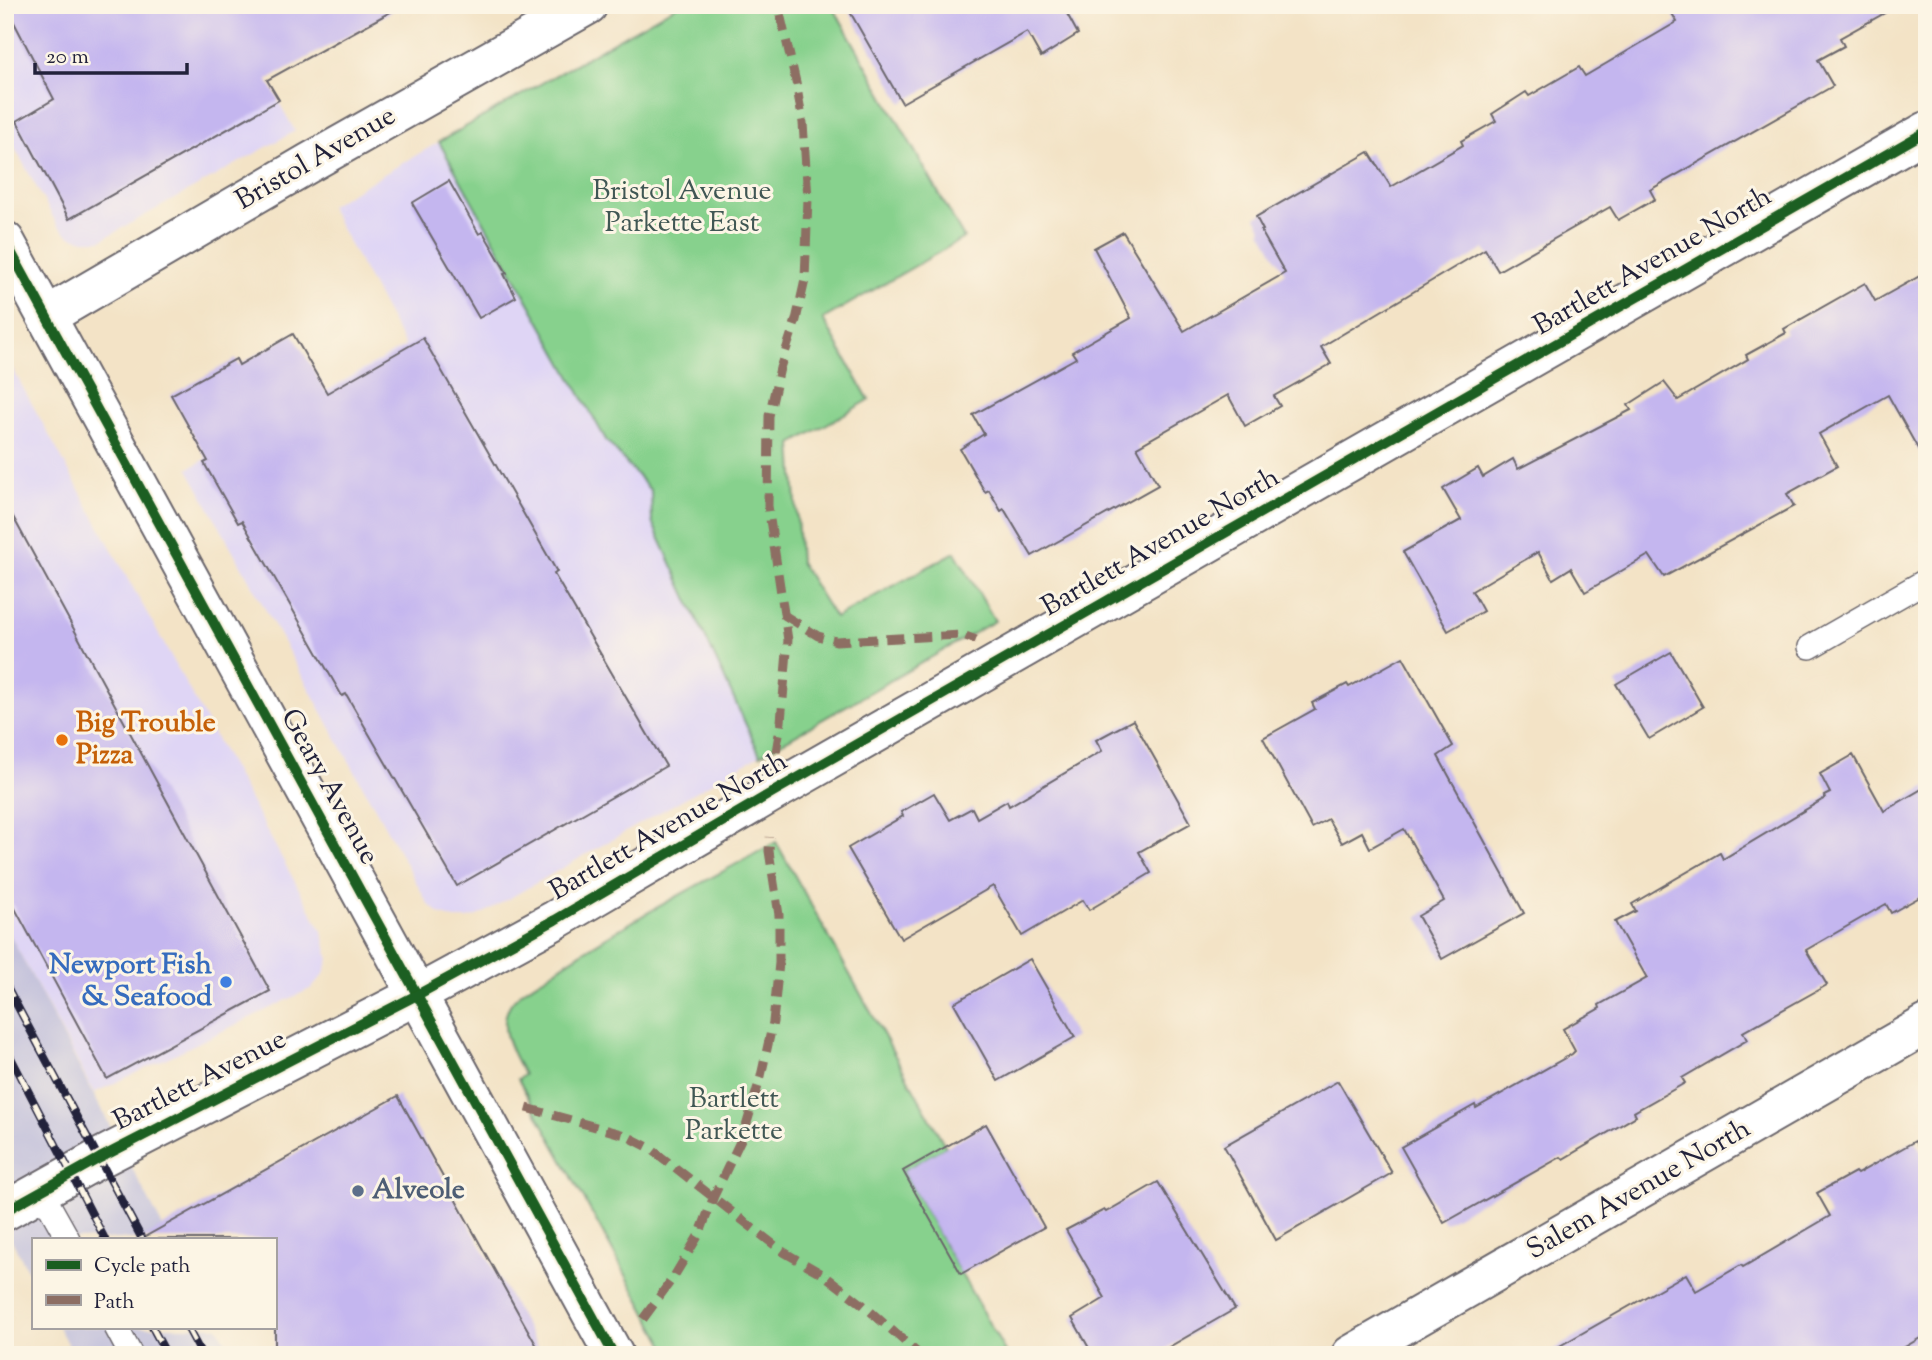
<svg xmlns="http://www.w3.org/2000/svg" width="1932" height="1360" viewBox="0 0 1932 1360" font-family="'Sorts Mill Goudy',serif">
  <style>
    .built { fill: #dfd5f5 }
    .industrial { fill: #c3c1db }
    .green { fill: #87d18d; stroke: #547a64; stroke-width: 2 }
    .building { fill: #c4b6ef }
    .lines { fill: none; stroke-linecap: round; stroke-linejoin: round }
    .lane-casing { stroke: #6b666c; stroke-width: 26 }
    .street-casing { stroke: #6b666c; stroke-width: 42 }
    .lane { stroke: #fff; stroke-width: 23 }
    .street { stroke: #fff; stroke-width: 38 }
    .rail-casing { stroke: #22223b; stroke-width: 8 }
    .rail { stroke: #fcf5e5; stroke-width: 5; stroke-dasharray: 16; stroke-linecap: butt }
    .quiet { stroke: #8d6e63; stroke-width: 9; stroke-dasharray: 18 9; stroke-linecap: butt }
    .cycleway-casing { stroke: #fcf5e5; stroke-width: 15 }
    .cycleway { stroke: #1b5e20; stroke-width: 10 }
    .food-dot { fill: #e8710a; stroke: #fcf5e5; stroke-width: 2.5 }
    .shop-dot { fill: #3f7fe0; stroke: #fcf5e5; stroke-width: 2.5 }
    .service-dot { fill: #5c6f8a; stroke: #fcf5e5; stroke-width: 2.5 }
    .labels { text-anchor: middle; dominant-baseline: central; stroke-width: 6; stroke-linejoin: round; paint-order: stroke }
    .street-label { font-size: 28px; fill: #22223b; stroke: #fcf5e5 }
    .park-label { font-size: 28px; fill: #405754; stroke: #fcf5e5 }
    .food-label { font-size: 28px; font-weight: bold; fill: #c56008; stroke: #fcf5e5; text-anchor: start }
    .shop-label { font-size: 28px; font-weight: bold; fill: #366cbe; stroke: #fcf5e5; text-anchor: end }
    .service-label { font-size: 28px; font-weight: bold; fill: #4e5e75; stroke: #fcf5e5; text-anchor: start }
  </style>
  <rect width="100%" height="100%" fill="#fcf5e5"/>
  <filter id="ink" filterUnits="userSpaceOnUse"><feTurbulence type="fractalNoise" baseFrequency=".0143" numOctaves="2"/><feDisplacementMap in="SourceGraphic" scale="14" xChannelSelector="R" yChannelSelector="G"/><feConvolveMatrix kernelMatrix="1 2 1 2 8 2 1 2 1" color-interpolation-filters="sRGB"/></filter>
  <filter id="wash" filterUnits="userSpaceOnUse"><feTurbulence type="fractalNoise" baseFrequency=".00686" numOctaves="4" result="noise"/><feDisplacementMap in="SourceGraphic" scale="28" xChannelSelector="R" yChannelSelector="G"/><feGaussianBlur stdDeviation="1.57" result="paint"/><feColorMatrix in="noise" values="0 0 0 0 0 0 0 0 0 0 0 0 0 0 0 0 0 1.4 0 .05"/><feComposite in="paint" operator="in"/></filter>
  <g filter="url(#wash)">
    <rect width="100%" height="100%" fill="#f3e3c6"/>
    <g class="built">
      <path d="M 5,5 L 224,5 L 295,131 L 101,240 L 84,240 L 70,236 L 58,226 L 5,130 Z"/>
      <path d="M 439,142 L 606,440 L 651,491 L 652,522 L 760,755 L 482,914 L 468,919 L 455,919 L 440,914 L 428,904 L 188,469 L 405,346 L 329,206 Z"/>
      <path d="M 5,355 L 322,931 L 329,959 L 324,974 L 312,988 L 94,1093 L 5,925 Z"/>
    </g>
    <g class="industrial">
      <path d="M 5,925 L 169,1239 L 33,1239 L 33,1280 L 5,1228 Z"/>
      <path d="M 58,1327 L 218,1327 L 233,1355 L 74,1355 Z"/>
    </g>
    <g class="green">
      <path d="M 678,5 L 832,5 L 964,238 L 823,319 L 869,400 L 792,444 L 800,562 L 835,618 L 955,552 L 995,621 L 760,755 L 652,522 L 651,491 L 606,440 L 439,142 Z"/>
      <path d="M 776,842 L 946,1147 L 903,1171 L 1007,1355 L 670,1355 L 518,1079 L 524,1075 C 514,1054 496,1029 510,1005 C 518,992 536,983 548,975 C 619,925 700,885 776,842 Z"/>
    </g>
    <g id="blocks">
      <g class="building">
        <path d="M 5,5 L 403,5 L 267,80 L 279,100 L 69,219 L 17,121 L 54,99 Z"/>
        <path d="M 846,5 L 1073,5 L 1065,10 L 1078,34 L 1041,57 L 1027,32 L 902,103 Z"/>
        <path d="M 1667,5 L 1899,5 L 1840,38 L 1844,46 L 1818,60 L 1833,86 L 1650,190 L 1655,199 L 1618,220 L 1610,207 L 1498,271 L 1485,249 L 1321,347 L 1331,364 L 1274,396 L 1280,406 L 1245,426 L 1228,395 L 1137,447 L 1158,485 L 1032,556 L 1004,509 L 1001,511 L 989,490 L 985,492 L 960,449 L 984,434 L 973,415 L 1076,358 L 1072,352 L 1131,318 L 1094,248 L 1123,232 L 1184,331 L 1285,273 L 1261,231 L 1263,230 L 1256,217 L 1369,152 L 1391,187 L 1463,145 L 1461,141 L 1496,121 L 1492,114 L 1526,92 L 1529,96 L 1579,67 L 1585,76 L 1677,22 Z"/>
        <path d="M 449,181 L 479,234 L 483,232 L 507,273 L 504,274 L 516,297 L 479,318 L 412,203 Z"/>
        <path d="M 1927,272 L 1927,465 L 1888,395 L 1819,434 L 1837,466 L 1787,494 L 1794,506 L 1664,577 L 1649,555 L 1585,592 L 1571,568 L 1553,579 L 1538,552 L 1472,591 L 1483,611 L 1448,631 L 1403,552 L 1461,520 L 1443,489 L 1478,468 L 1483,477 L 1513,459 L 1518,469 L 1631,410 L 1628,405 L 1664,382 L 1678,400 L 1748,359 L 1746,355 L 1786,333 L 1784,329 L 1865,283 L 1875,301 Z"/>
        <path d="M 293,334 L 327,393 L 423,338 L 557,572 L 554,574 L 666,766 L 457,886 L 346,694 L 342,696 L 242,521 L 238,523 L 204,463 L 208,461 L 171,395 L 236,359 L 239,365 Z"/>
        <path d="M 5,502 L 270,991 L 107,1079 L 5,890 Z"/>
        <path d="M 1671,652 L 1703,707 L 1649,739 L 1616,684 Z"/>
        <path d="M 1403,657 L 1453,746 L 1438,756 L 1524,913 L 1442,959 L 1418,916 L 1444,901 L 1404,829 L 1370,848 L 1362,832 L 1342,843 L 1328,819 L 1312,828 L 1263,738 L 1315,709 L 1312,703 L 1347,684 L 1349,687 Z"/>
        <path d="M 1133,720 L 1191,823 L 1139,852 L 1151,873 L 1089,910 L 1083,900 L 1022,936 L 993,886 L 901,939 L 848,848 L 903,816 L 901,812 L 934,793 L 950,820 L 972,808 L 977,818 L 1007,801 L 1009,806 L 1102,751 L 1096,740 Z"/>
        <path d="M 1853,755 L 1884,811 L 1927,786 L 1927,893 L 1891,913 L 1886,904 L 1806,950 L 1827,985 L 1743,1032 L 1747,1040 L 1682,1078 L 1685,1083 L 1634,1112 L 1636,1116 L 1563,1159 L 1561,1157 L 1444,1223 L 1401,1147 L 1475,1105 L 1476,1108 L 1572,1054 L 1575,1051 L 1563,1029 L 1600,1008 L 1599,1005 L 1647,978 L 1615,922 L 1636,911 L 1632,904 L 1720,853 L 1723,859 L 1825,798 L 1824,796 L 1830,793 L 1820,774 Z"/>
        <path d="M 1030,959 L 1075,1037 L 998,1081 L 954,1003 Z"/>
        <path d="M 1338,1081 L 1392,1173 L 1276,1240 L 1224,1146 Z"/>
        <path d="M 398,1096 L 520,1316 L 542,1355 L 275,1355 L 275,1239 L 141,1239 Z"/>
        <path d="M 986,1124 L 1044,1227 L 961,1274 L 903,1171 Z"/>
        <path d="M 1915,1141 L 1927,1162 L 1927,1334 L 1891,1355 L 1544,1355 L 1686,1274 L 1696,1291 L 1741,1265 L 1743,1267 L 1830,1216 L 1817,1193 L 1855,1172 L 1857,1174 Z"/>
        <path d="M 1158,1182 L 1235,1309 L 1155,1355 L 1093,1355 L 1072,1318 L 1105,1298 L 1066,1230 L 1104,1210 L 1106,1212 Z"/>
      </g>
    </g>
  </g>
  <g filter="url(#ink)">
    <use href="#blocks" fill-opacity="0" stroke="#6b666c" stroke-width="2"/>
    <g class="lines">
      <g class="lane-casing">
        <g id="lane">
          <path d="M 1810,647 L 1927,580"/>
          <path d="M 41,1191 L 68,1239"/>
          <path d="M 116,1327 L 131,1355"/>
        </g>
      </g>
      <g class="street-casing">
        <g id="street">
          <path d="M 5,241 L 614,1355"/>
          <path d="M 47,316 L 309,163 L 588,5"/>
          <path d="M 5,1211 L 100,1158 L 417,995 L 555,920 L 773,792 L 1927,131"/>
          <path d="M 1351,1355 L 1927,1024"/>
        </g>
      </g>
      <use href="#lane" class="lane"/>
      <use href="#street" class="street"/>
      <g class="rail-casing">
        <g id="rail">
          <path d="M 5,983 L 142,1239"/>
          <path d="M 5,1046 L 105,1239"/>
          <path d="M 152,1327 L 167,1355"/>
          <path d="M 187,1327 L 202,1355"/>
        </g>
      </g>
      <use href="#rail" class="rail"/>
      <g class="quiet">
        <path d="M 784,615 L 818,636 L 836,641 L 963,635 L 976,640"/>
        <path d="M 776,752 L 781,722 L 788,640 L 768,506 L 769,416 L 780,368 L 796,320 L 805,280 L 808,198 L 803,123 L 796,82 L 778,5"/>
        <path d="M 527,1108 L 625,1135 L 650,1148 L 782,1251 L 824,1275 L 862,1304 L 920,1355"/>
        <path d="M 643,1319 L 673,1278 L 700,1233 L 714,1196 L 744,1133 L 761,1076 L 773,1022 L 779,963 L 779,915 L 769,851 L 770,837"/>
      </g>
      <g class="cycleway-casing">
        <g id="cycleway">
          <path d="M 5,241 L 614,1355"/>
          <path d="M 5,1211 L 100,1158 L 417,995 L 555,920 L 773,792 L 1927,131"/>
        </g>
      </g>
      <use href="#cycleway" class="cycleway"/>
    </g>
  </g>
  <circle class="food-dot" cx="62" cy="740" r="7"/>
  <circle class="shop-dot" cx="226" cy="982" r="7"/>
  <circle class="service-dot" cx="358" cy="1191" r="7"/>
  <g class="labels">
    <g class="street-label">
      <text transform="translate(316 159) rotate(-30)">Bristol Avenue</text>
      <text transform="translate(1653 262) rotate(-30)">Bartlett Avenue North</text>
      <text transform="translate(1161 543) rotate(-30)">Bartlett Avenue North</text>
      <text transform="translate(329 787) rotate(61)">Geary Avenue</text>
      <text transform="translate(669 827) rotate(-30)">Bartlett Avenue North</text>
      <text transform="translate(200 1081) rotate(-27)">Bartlett Avenue</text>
      <text transform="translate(1639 1190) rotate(-30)">Salem Avenue North</text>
    </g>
    <g class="park-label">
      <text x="682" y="192">Bristol Avenue<tspan x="682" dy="32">Parkette East</tspan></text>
      <text x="734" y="1100">Bartlett<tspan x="734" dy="32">Parkette</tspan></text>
    </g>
    <g class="food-label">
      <text x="76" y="724">Big Trouble<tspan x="76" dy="32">Pizza</tspan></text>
    </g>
    <g class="shop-label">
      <text x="212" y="966">Newport Fish<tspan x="212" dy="32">&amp; Seafood</tspan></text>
    </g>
    <g class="service-label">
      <text x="372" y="1191">Alveole</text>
    </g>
  </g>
  <rect width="1932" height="1360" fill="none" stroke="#fcf5e5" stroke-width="28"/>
  <rect x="32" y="1238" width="245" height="91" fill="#fcf5e5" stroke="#a5a1a1" stroke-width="2"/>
  <rect x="46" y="1260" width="35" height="10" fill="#1b5e20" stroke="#a5a1a1" stroke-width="2"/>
  <text x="94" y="1272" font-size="21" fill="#22223b">Cycle path</text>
  <rect x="46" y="1295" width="35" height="10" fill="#8d6e63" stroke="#a5a1a1" stroke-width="2"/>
  <text x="94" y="1308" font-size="21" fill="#22223b">Path</text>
  <path d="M35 63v10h152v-10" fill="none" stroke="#22223b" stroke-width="3.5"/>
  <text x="46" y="63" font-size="21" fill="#22223b" stroke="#fcf5e5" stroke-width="5" paint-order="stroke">20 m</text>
</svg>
